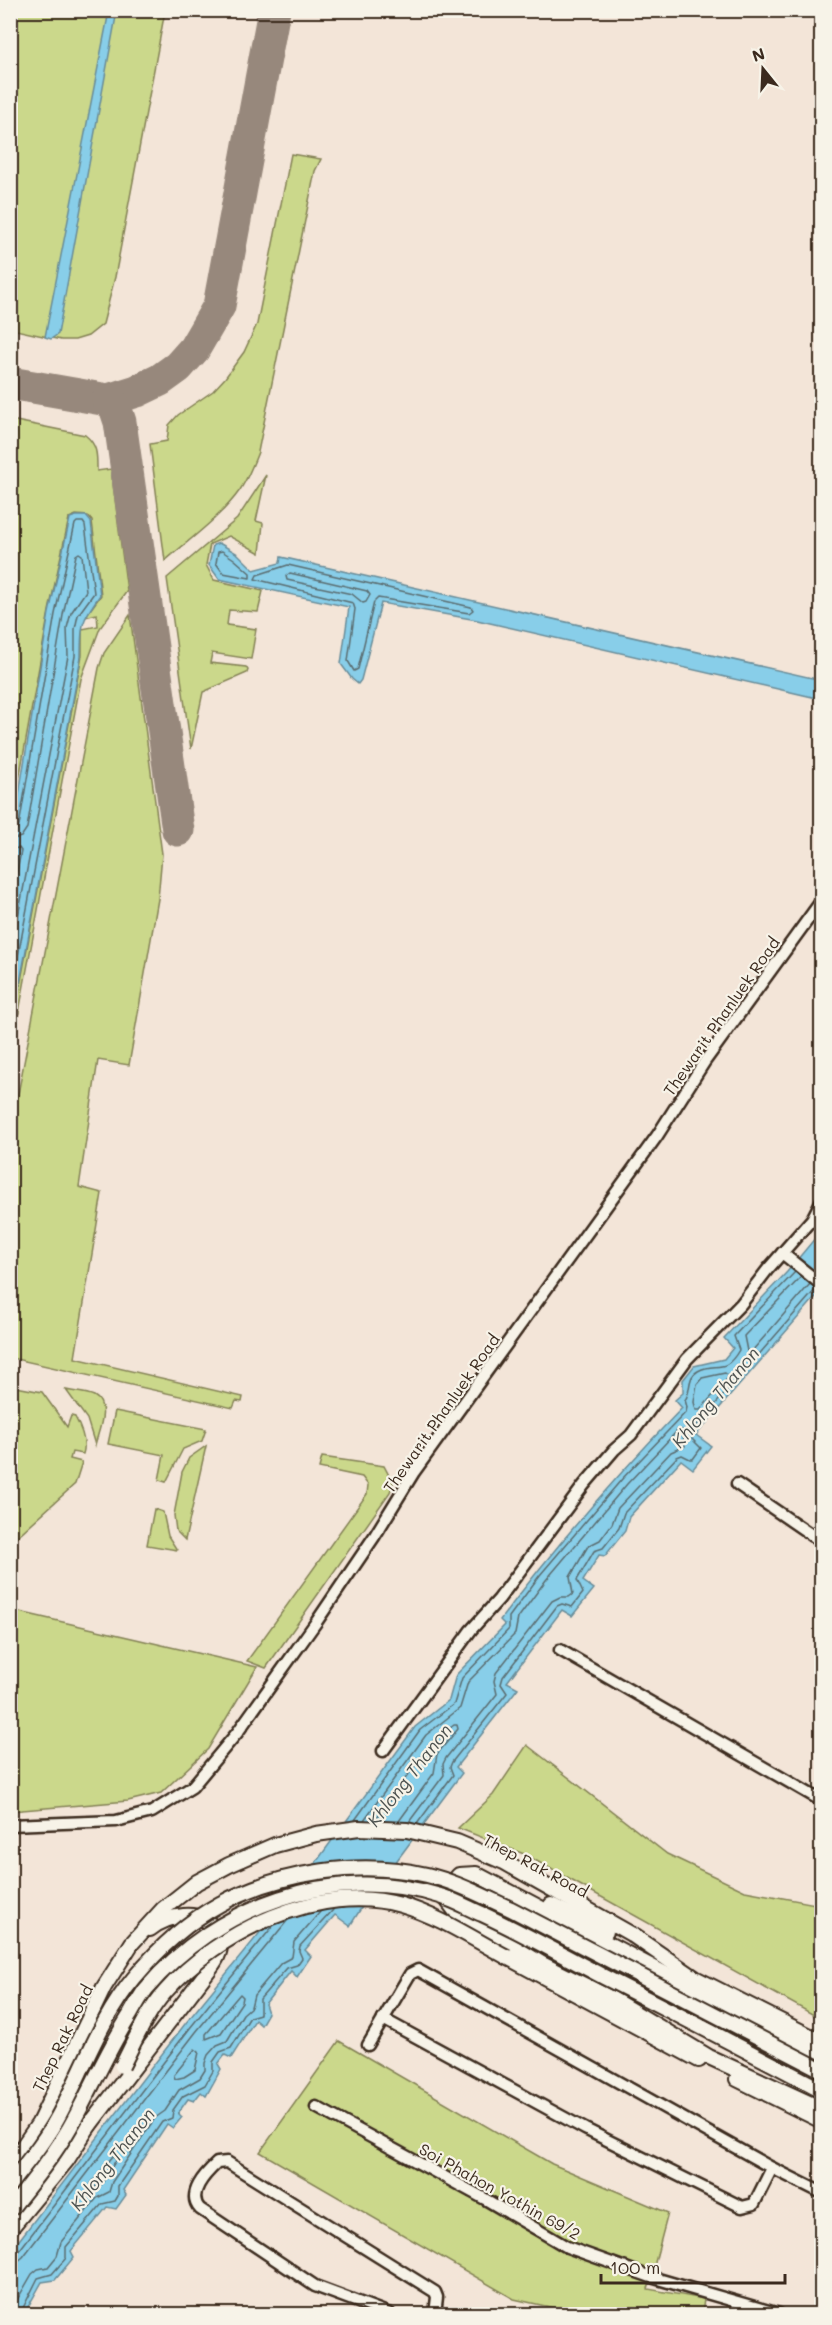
<svg xmlns="http://www.w3.org/2000/svg" width="832" height="2325" viewBox="0 0 832 2325" font-family="Mali,sans-serif">
  <style>
    .green { fill: #cbd88b; stroke: #838154; stroke-width: 1.5 }
    .water { fill: #88cee9; stroke: #698c98; stroke-width: 1.5 }
    .lines { fill: none; stroke-linecap: round; stroke-linejoin: round }
    .shore { stroke: #5a6c6f; stroke-width: 1.5 }
    .taxiway { stroke: #97887b; stroke-width: 33 }
    .street-casing { stroke: #3b2a1e; stroke-width: 15 }
    .secondary-casing { stroke: #3b2a1e; stroke-width: 18 }
    .street { stroke: #f7f3e8; stroke-width: 10 }
    .secondary { stroke: #f7f3e8; stroke-width: 14 }
    .secondary-bridge-casing { stroke: #3b2a1e; stroke-width: 18; stroke-linecap: butt }
    .secondary-bridge { stroke: #f7f3e8; stroke-width: 14 }
    .labels { text-anchor: middle; dominant-baseline: central; stroke-width: 4.5; stroke-linejoin: round; paint-order: stroke }
    .street-label { font-size: 16px; fill: #3b2a1e; stroke: #f7f3e8 }
    .water-label { font-size: 18px; font-style: italic; fill: #4e5351; stroke: #f7f3e8 }
  </style>
  <rect width="100%" height="100%" fill="#f3e5d8"/>
  <filter id="ink" filterUnits="userSpaceOnUse"><feTurbulence type="fractalNoise" baseFrequency=".0167" numOctaves="2"/><feDisplacementMap in="SourceGraphic" scale="12" xChannelSelector="R" yChannelSelector="G"/><feConvolveMatrix kernelMatrix="1 2 1 2 8 2 1 2 1" color-interpolation-filters="sRGB"/></filter>
  <g filter="url(#ink)">
    <g class="green">
      <path d="M 11,11 L 165,11 L 115,277 L 103,324 L 88,336 L 75,340 L 61,340 L 11,329 Z"/>
      <path d="M 291,154 L 321,159 L 315,171 L 258,452 C 253,465 248,478 240,490 C 221,517 190,539 165,561 L 150,444 L 167,441 L 169,425 L 178,415 L 213,391 L 225,378 L 244,352 L 257,324 Z"/>
      <path d="M 11,420 L 85,435 C 98,445 97,456 97,471 L 111,469 L 127,591 L 100,628 L 81,679 L 11,1055 L 11,1034 L 82,655 L 82,629 L 98,626 L 97,614 L 85,617 L 101,595 L 92,521 L 88,516 L 76,515 L 69,518 L 49,611 L 11,824 Z"/>
      <path d="M 266,475 L 256,521 L 263,523 L 260,553 L 229,536 L 210,544 L 206,565 L 214,580 L 263,591 L 258,612 L 229,610 L 227,625 L 256,629 L 251,659 L 212,653 L 210,663 L 246,667 L 248,670 L 247,673 L 203,692 L 191,749 L 167,578 L 237,519 Z"/>
      <path d="M 130,615 L 162,854 L 158,899 L 129,1065 L 98,1060 L 79,1187 L 102,1193 L 75,1358 L 243,1397 L 242,1402 L 236,1401 L 233,1408 L 11,1358 L 11,1131 L 99,668 L 104,653 Z"/>
      <path d="M 11,1386 L 42,1392 L 67,1427 L 71,1416 L 75,1417 C 81,1428 87,1442 83,1454 L 72,1452 L 70,1459 L 82,1462 L 75,1484 L 11,1542 Z"/>
      <path d="M 66,1390 C 74,1392 86,1392 94,1396 C 111,1405 98,1432 95,1445 L 87,1419 Z"/>
      <path d="M 115,1411 L 206,1429 L 202,1441 L 183,1449 L 166,1482 L 159,1480 L 164,1455 L 108,1444 Z"/>
      <path d="M 206,1446 L 185,1540 L 176,1531 L 174,1515 L 182,1472 L 189,1458 Z"/>
      <path d="M 322,1457 L 384,1466 L 393,1483 L 390,1492 L 266,1668 L 247,1661 L 367,1494 L 368,1485 L 362,1477 L 319,1468 Z"/>
      <path d="M 154,1509 L 163,1512 L 168,1536 L 177,1550 L 147,1545 Z"/>
      <path d="M 11,1610 L 257,1667 L 208,1749 L 161,1793 L 128,1801 L 11,1811 Z"/>
      <path d="M 527,1745 L 667,1854 L 745,1891 L 821,1905 L 821,2019 L 524,1854 L 458,1828 L 493,1795 Z"/>
      <path d="M 339,2041 L 552,2164 L 668,2213 L 648,2289 L 704,2299 L 702,2314 L 581,2314 L 514,2299 L 260,2152 Z"/>
    </g>
    <g class="water">
      <path d="M 109,11 L 117,11 L 58,334 L 51,339 L 45,337 Z"/>
      <path d="M 76,516 L 86,516 L 91,522 L 100,595 C 81,621 81,625 81,657 L 11,1030 L 11,842 L 49,613 L 70,518 Z"/>
      <path d="M 219,543 L 238,554 L 254,570 L 280,563 L 281,557 L 821,680 L 821,699 L 477,620 L 381,603 L 361,680 L 358,684 L 352,679 L 341,664 L 349,607 L 219,579 L 209,565 L 213,545 Z"/>
      <path d="M 821,1231 L 821,1291 L 696,1435 L 711,1446 L 693,1469 L 681,1460 L 629,1517 L 625,1531 L 605,1556 L 599,1555 L 583,1581 L 594,1589 L 572,1616 L 562,1610 L 507,1682 L 518,1688 L 456,1767 L 462,1773 L 360,1910 L 350,1926 L 335,1915 L 305,1950 L 311,1956 L 297,1977 L 291,1971 L 265,2004 L 268,2013 L 261,2025 L 255,2020 L 231,2058 L 225,2055 L 218,2064 L 221,2069 L 206,2096 L 201,2092 L 194,2101 L 188,2099 L 178,2113 L 182,2117 L 173,2128 L 167,2124 L 123,2190 L 126,2195 L 116,2209 L 107,2207 L 71,2251 L 74,2257 L 55,2280 L 42,2282 L 24,2314 L 11,2314 L 10,2252 L 185,2024 L 303,1880 L 415,1727 L 449,1700 L 456,1675 L 505,1625 L 500,1620 C 556,1545 617,1475 682,1408 L 675,1400 L 683,1393 L 683,1380 L 694,1366 L 724,1359 L 733,1348 L 724,1338 L 787,1272 Z"/>
    </g>
    <g class="lines">
      <g class="shore">
        <path d="M 222,551 L 234,559 L 250,573 L 250,578 L 223,573 L 216,563 L 218,552 Z"/>
        <path d="M 288,565 L 471,607 L 473,610 L 469,613 L 378,598 L 374,602 L 358,669 L 354,671 L 348,661 L 355,609 L 353,603 L 255,579 L 257,575 Z"/>
        <path d="M 290,573 L 367,591 L 370,595 L 366,602 L 363,603 L 352,594 L 287,580 L 286,576 Z"/>
        <path d="M 10,832 L 16,831 L 19,826 L 55,614 L 75,524 L 77,522 L 83,522 L 85,525 L 94,593 L 78,615 L 75,629 L 75,656 L 10,998"/>
        <path d="M 10,840 L 21,837 L 27,828 L 63,615 L 76,555 L 79,553 L 82,555 L 86,591 L 71,613 L 67,628 L 68,656 L 10,958"/>
        <path d="M 10,849 L 19,848 L 21,851 L 10,909"/>
        <path d="M 801,1277 L 744,1336 L 747,1351 L 752,1351 L 810,1284"/>
        <path d="M 725,1373 L 728,1375 L 728,1378 L 700,1410 L 696,1410 L 694,1402 L 697,1384 L 702,1378 Z"/>
        <path d="M 355,1820 L 420,1730 L 454,1704 L 462,1678 L 509,1629 L 509,1617 L 540,1575 L 622,1479 L 686,1412 L 687,1407 L 685,1400 C 692,1391 686,1378 698,1371 C 716,1361 724,1376 739,1350 L 734,1336 L 795,1272"/>
        <path d="M 364,1820 L 426,1735 L 460,1708 L 468,1682 L 515,1634 L 518,1618 L 546,1580 L 627,1484 L 678,1430 L 682,1430 L 685,1446 L 671,1452 L 618,1508 L 612,1524 L 600,1540 L 588,1546 L 570,1577 L 573,1594 L 569,1597 L 560,1597 L 552,1601 L 496,1673 L 494,1681 L 497,1694 L 446,1758 L 443,1764 L 444,1775 L 409,1822"/>
        <path d="M 375,1820 L 433,1741 L 454,1725 L 457,1725 L 458,1729 L 437,1754 L 434,1773 L 399,1821"/>
        <path d="M 417,1824 L 453,1775 L 450,1767 L 452,1762 L 507,1693 L 501,1684 L 503,1677 L 557,1606 L 562,1604 L 572,1607 L 583,1593 L 577,1580 L 594,1551 L 603,1548 L 619,1528 L 624,1513 L 677,1457 L 682,1455 L 690,1459 L 693,1459 L 701,1448 L 692,1439 L 692,1431 L 816,1289"/>
        <path d="M 240,1994 L 243,1997 L 242,2002 L 221,2033 L 206,2039 L 206,2034 Z"/>
        <path d="M 195,2049 L 199,2052 L 195,2070 L 184,2077 L 175,2079 L 174,2075 Z"/>
        <path d="M 113,2156 L 116,2157 L 116,2160 L 101,2185 L 91,2188 L 91,2184 Z"/>
        <path d="M 10,2255 L 18,2252 L 190,2028 L 273,1926"/>
        <path d="M 10,2263 L 17,2262 L 23,2257 L 196,2032 L 287,1921"/>
        <path d="M 12,2314 L 13,2307 L 32,2274 L 38,2269 L 48,2267 L 57,2256 L 61,2242 L 97,2198 L 109,2192 L 112,2182 L 155,2118 L 165,2111 L 179,2090 L 200,2078 L 205,2070 L 205,2063 L 208,2055 L 217,2045 L 227,2041 L 243,2014 L 251,2007 L 254,1995 L 281,1963 L 292,1957 L 294,1942 L 320,1912"/>
        <path d="M 20,2314 L 38,2278 L 52,2274 L 66,2258 L 66,2247 L 102,2204 L 115,2201 L 118,2196 L 118,2186 L 162,2122 L 172,2118 L 173,2110 L 183,2096 L 205,2085 L 213,2071 L 213,2062 L 220,2052 L 231,2048 L 250,2017 L 260,2014 L 260,1999 L 287,1968 L 297,1965 L 302,1958 L 299,1951 L 300,1946 L 333,1910"/>
      </g>
      <g class="taxiway">
        <path d="M 10,383 L 108,400 L 137,391 L 160,380 L 178,367 L 194,349 L 219,306 L 274,10"/>
        <path d="M 108,400 L 115,407 L 120,422 L 178,830"/>
      </g>
      <g class="street-casing">
        <g id="street">
          <path d="M 782,1253 L 822,1285"/>
          <path d="M 737,1484 L 822,1542"/>
          <path d="M 560,1650 L 822,1801"/>
          <path d="M 383,1751 L 471,1630 L 499,1599 L 584,1485 L 614,1450 L 631,1435 L 687,1359 L 741,1304 L 768,1269 L 812,1219 L 822,1200"/>
          <path d="M 10,1825 L 116,1821 L 152,1812 L 192,1787 L 237,1733 L 317,1621 L 374,1537 L 414,1472 L 657,1136 L 705,1061 L 822,900"/>
          <path d="M 383,2019 L 585,2129 L 742,2207 L 754,2204 L 772,2168"/>
          <path d="M 368,2045 L 410,1974 L 418,1970 L 772,2168 L 822,2193"/>
          <path d="M 316,2107 L 485,2199 L 567,2247 L 651,2277 L 779,2314"/>
          <path d="M 390,2314 L 315,2286 L 200,2209 C 186,2194 205,2174 217,2163 L 227,2162 L 435,2292 L 437,2297 L 435,2314"/>
        </g>
      </g>
      <g class="secondary-casing">
        <g id="secondary">
          <path d="M 551,1905 L 606,1932"/>
          <path d="M 507,1957 L 699,2060"/>
          <path d="M 822,2057 L 476,1874 L 459,1875 L 449,1886 L 448,1901 L 457,1913 L 542,1964 L 612,1999 L 709,2057 L 822,2109"/>
          <path d="M 737,2079 L 822,2121"/>
          <path d="M 88,2127 L 201,1980 C 208,1970 219,1959 220,1947 C 221,1940 218,1934 214,1929 C 200,1908 168,1915 150,1929"/>
          <path d="M 10,2165 L 39,2123 L 104,1987 L 132,1943 L 163,1909 L 197,1882 L 229,1865 L 275,1845 L 316,1834 L 359,1828 L 407,1830 L 457,1842 L 504,1862 L 631,1934 L 695,1978 L 822,2042"/>
          <path d="M 10,2229 L 67,2160 L 92,2121"/>
        </g>
      </g>
      <use href="#street" class="street"/>
      <use href="#secondary" class="secondary"/>
      <g class="secondary-bridge-casing">
        <g id="secondary-bridge">
          <path d="M 122,2066 C 135,2041 146,2013 165,1992 C 218,1931 320,1882 401,1905 C 439,1916 473,1939 507,1957"/>
          <path d="M 10,2184 C 28,2161 47,2138 60,2113 C 83,2069 102,2016 134,1978 C 158,1949 187,1922 220,1904 C 280,1871 361,1860 427,1875 C 457,1882 484,1897 511,1909 L 822,2070"/>
          <path d="M 10,2210 C 31,2183 53,2157 70,2127 C 91,2090 107,2051 130,2015 C 135,2006 140,1997 146,1989 C 216,1906 334,1862 440,1896 C 454,1900 468,1908 482,1914 C 523,1933 564,1956 604,1977 C 677,2014 749,2052 822,2090"/>
        </g>
      </g>
      <use href="#secondary-bridge" class="secondary-bridge"/>
    </g>
  </g>
  <g class="labels">
    <g class="street-label">
      <text transform="translate(721 1016) rotate(-55)">Thewarit Phanluek Road</text>
      <text transform="translate(441 1413) rotate(-55)">Thewarit Phanluek Road</text>
      <text transform="translate(536 1865) rotate(28)">Thep Rak Road</text>
      <text transform="translate(62 2038) rotate(-64)">Thep Rak Road</text>
      <text transform="translate(500 2191) rotate(29)">Soi Phahon Yothin 69/2</text>
    </g>
    <g class="water-label">
      <text transform="translate(715 1397) rotate(-50)">Khlong Thanon</text>
      <text transform="translate(409 1775) rotate(-52)">Khlong Thanon</text>
      <text transform="translate(112 2159) rotate(-52)">Khlong Thanon</text>
    </g>
  </g>
  <rect width="832" height="2325" fill="none" stroke="#f7f3e8" stroke-width="36"/>
  <rect x="18" y="18" width="796" height="2289" fill="none" stroke="#3b2a1e" stroke-width="2" filter="url(#ink)"/>
  <g transform="translate(763 69) rotate(342)" stroke="#f7f3e8" stroke-width="4.5" paint-order="stroke">
  <path d="M0-4.5L10 22L0 15L-10 22Z" fill="#3b2a1e"/>
  <text y="-9" font-size="16" font-weight="bold" text-anchor="middle" fill="#3b2a1e">N</text>
  </g>
  <path d="M601 2274v9h184v-9" fill="none" stroke="#3b2a1e" stroke-width="3"/>
  <text x="610" y="2274" font-size="18" fill="#3b2a1e" stroke="#f7f3e8" stroke-width="4.5" paint-order="stroke">100 m</text>
</svg>
